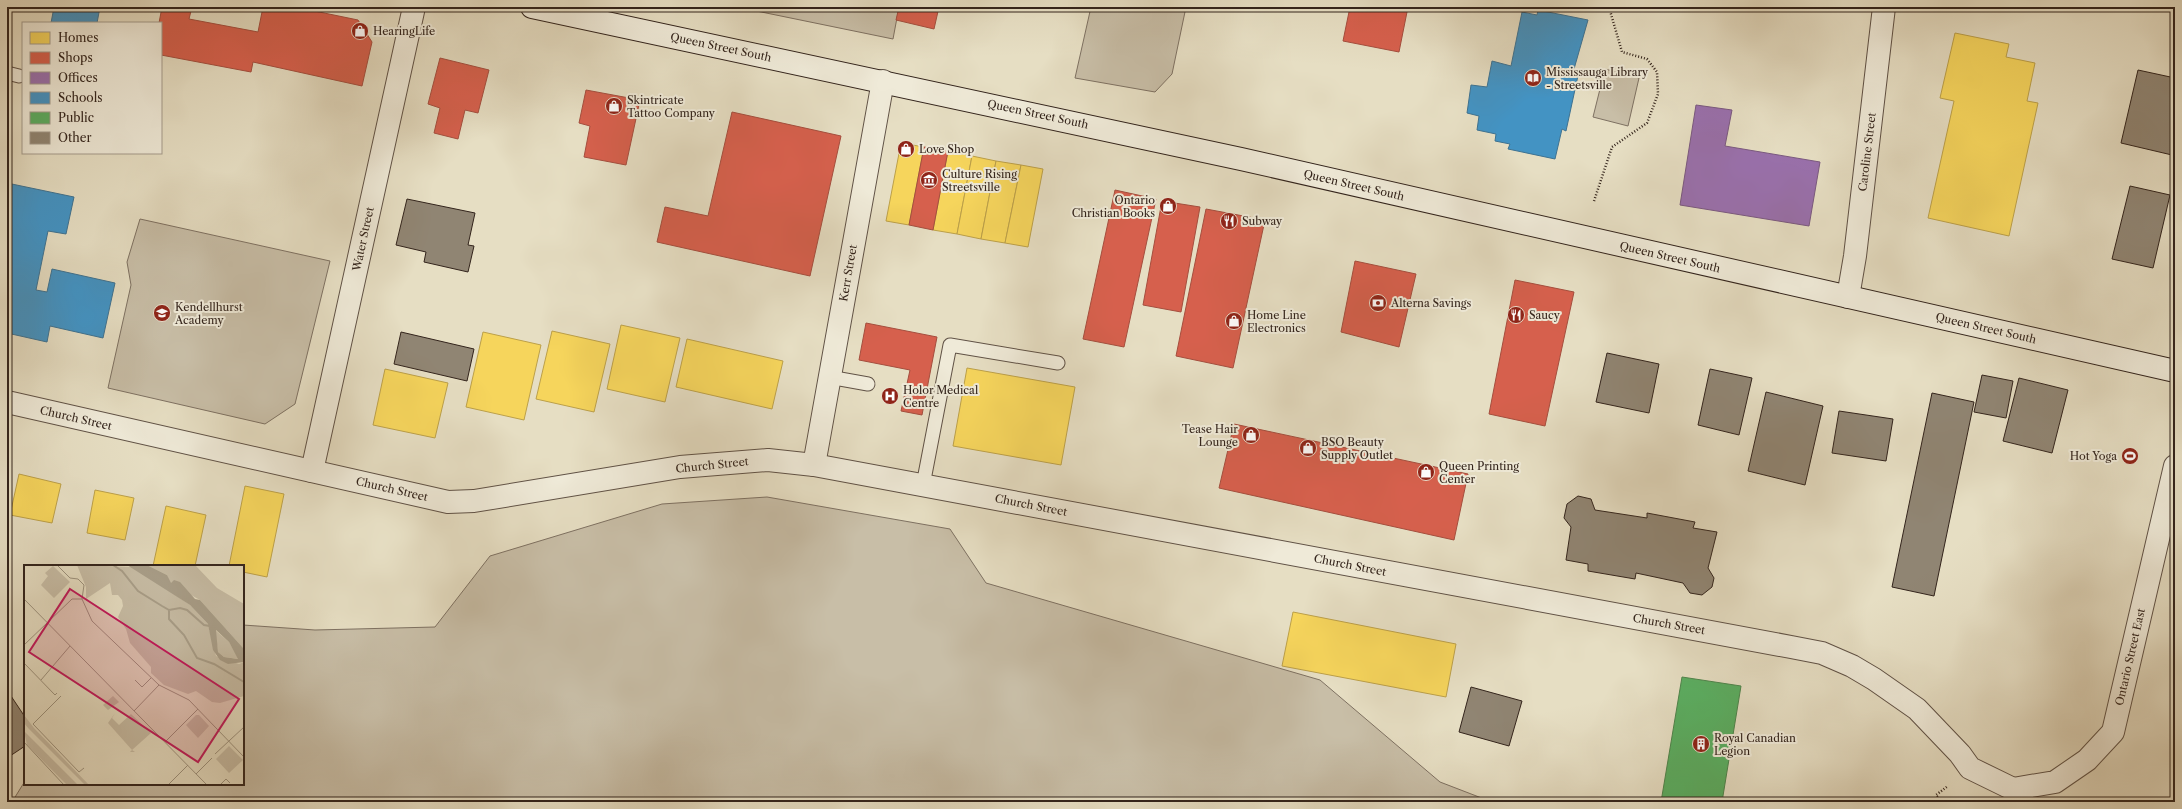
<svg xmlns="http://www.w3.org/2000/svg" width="2182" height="809" viewBox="0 0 2182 809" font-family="'Libre Caslon Text',serif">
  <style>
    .green { fill: #c8bea7; stroke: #7e7162 }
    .homes { fill: #f6d55c; stroke: #bca049 }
    .shops { fill: #d6604d; stroke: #a54e3e }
    .offices { fill: #9970ab; stroke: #7a5980 }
    .schools { fill: #4393c3; stroke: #3e7291 }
    .public { fill: #5aae61; stroke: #4e854c }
    .building { fill: #908573; stroke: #33241c }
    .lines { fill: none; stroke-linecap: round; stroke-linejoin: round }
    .service-casing { stroke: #605246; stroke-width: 15 }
    .minor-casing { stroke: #605246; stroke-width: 24 }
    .secondary-casing { stroke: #33241c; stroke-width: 24 }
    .path { stroke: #33241c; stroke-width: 2.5; stroke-dasharray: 1 2; stroke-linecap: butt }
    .service { stroke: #efead8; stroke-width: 13 }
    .minor { stroke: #efead8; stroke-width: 22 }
    .secondary { stroke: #efead8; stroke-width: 22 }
    .labels { text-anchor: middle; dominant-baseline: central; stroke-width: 4; stroke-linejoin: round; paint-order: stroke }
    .poi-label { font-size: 11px; fill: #33241c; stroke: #efead8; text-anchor: start }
    .street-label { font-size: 11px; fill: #33241c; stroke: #efead8 }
    .inset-river { fill: none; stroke: #a99f8a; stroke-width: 2 }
    .inset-road { fill: none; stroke: #9e9480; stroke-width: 1 }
    .view { fill: #c2185b; fill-opacity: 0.15; stroke: #c2185b; stroke-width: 2 }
    .inset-edge { fill: none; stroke: #33241c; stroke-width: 2 }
  </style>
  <rect width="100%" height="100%" fill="#e6dec3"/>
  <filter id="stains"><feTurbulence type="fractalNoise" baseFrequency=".005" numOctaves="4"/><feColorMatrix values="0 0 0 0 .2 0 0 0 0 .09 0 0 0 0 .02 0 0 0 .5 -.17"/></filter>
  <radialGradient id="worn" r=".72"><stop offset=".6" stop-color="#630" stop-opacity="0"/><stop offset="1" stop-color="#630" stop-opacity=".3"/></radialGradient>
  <g class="green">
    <path d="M 737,7 L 899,7 L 893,39 Z"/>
    <path d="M 1091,7 L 1186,7 L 1172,74 L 1155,92 L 1075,78 Z"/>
    <path d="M 1605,69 L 1639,78 L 1628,126 L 1593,117 Z"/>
    <path d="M 140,219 L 330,261 L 295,404 L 265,424 L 108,388 L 131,285 L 127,262 Z"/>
    <path d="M 767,497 L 950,529 L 986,583 L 1320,680 L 1440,782 L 1492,802 L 12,802 L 25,781 L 25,784 L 243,784 L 243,625 L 315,630 L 435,627 L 490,556 L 662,504 Z"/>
  </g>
  <g class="homes">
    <path d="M 1955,33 L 2009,44 L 2006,57 L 2035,63 L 2027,101 L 2038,103 L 2009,236 L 1928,218 L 1954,101 L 1940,98 Z"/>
    <path d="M 901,143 L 924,147 L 909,225 L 886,221 Z"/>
    <path d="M 948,151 L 972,156 L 957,234 L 933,230 Z"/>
    <path d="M 972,156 L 996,161 L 981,239 L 957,234 Z"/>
    <path d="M 996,161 L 1021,165 L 1005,243 L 981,239 Z"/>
    <path d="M 1021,165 L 1043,169 L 1028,247 L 1005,243 Z"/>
    <path d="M 621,325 L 680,338 L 665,402 L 607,389 Z"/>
    <path d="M 552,331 L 610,344 L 594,412 L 536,399 Z"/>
    <path d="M 483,332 L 541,345 L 524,420 L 466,407 Z"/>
    <path d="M 687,339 L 783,361 L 772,409 L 676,387 Z"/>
    <path d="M 967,368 L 1075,387 L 1061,465 L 953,446 Z"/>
    <path d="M 385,369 L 448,383 L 435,438 L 373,425 Z"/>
    <path d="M 19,474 L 61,484 L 52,523 L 10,515 Z"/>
    <path d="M 245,486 L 284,494 L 267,577 L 243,572 L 243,566 L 229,566 Z"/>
    <path d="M 95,490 L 134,498 L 125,540 L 87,533 Z"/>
    <path d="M 166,506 L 206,515 L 195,566 L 153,566 Z"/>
    <path d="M 1293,612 L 1456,644 L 1446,697 L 1282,666 Z"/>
  </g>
  <g class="shops">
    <path d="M 162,7 L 192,7 L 189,19 L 258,32 L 263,7 L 295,7 L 358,20 L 372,42 L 362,86 L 253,62 L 251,72 L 161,55 L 161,23 L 159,23 Z"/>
    <path d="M 899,7 L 939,7 L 934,29 L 896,20 Z"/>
    <path d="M 1350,7 L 1408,7 L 1399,52 L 1343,41 Z"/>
    <path d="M 440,58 L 489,70 L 478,113 L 465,110 L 458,139 L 434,133 L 440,108 L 428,104 Z"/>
    <path d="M 586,90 L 640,100 L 626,165 L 584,157 L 590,126 L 579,123 Z"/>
    <path d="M 732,112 L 841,136 L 810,276 L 657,242 L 665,207 L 708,216 Z"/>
    <path d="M 924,147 L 948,151 L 933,230 L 909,225 Z"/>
    <path d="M 1115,190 L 1156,199 L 1124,347 L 1083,339 Z"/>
    <path d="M 1162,201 L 1200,207 L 1181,312 L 1143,305 Z"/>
    <path d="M 1206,209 L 1265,220 L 1233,368 L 1176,356 Z"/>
    <path d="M 1355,261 L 1416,274 L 1399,347 L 1341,332 Z"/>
    <path d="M 1515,280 L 1574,292 L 1545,426 L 1489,414 Z"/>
    <path d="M 866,323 L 937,337 L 922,415 L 901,411 L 910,370 L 859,360 Z"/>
    <path d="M 1234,424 L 1468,474 L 1454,540 L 1219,488 Z"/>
  </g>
  <path class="offices" d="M 1696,105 L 1732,110 L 1725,146 L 1820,162 L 1809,226 L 1680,205 Z"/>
  <g class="schools">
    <path d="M 54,7 L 100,7 L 97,23 L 51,23 Z"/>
    <path d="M 1538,10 L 1588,20 L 1574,69 L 1579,71 L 1566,131 L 1562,129 L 1555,159 L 1508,149 L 1510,144 L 1495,141 L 1496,134 L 1477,130 L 1479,116 L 1467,113 L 1471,85 L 1487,87 L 1492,61 L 1511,66 L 1522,12 L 1537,15 Z"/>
    <path d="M 7,183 L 74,197 L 66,234 L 48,231 L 36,290 L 47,292 L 52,269 L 115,283 L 103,338 L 50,326 L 47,342 L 7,333 Z"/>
  </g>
  <path class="public" d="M 1682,677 L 1741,686 L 1722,802 L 1661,802 Z"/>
  <g class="building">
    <path d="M 2138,70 L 2175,78 L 2175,142 L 2172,155 L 2121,143 Z"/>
    <path d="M 2130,186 L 2170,195 L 2153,268 L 2112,259 Z"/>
    <path d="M 407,199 L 475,213 L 468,245 L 474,246 L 468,272 L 424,262 L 426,252 L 396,245 Z"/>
    <path d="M 401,332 L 474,349 L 467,381 L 394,364 Z"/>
    <path d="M 1607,353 L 1659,364 L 1649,413 L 1596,402 Z"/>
    <path d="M 1710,369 L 1752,378 L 1739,435 L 1698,425 Z"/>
    <path d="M 1982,375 L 2013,381 L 2006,418 L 1974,412 Z"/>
    <path d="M 2019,378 L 2068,390 L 2052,453 L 2003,441 Z"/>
    <path d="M 1766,392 L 1823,406 L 1805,485 L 1748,471 Z"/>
    <path d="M 1932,393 L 1974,402 L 1934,596 L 1892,587 Z"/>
    <path d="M 1839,411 L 1893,419 L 1886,461 L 1832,453 Z"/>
    <path d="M 1578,496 L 1591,499 L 1595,510 L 1647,518 L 1647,513 L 1695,522 L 1693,528 L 1717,532 L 1708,568 L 1714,578 L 1712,587 L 1702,595 L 1690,593 L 1683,583 L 1636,573 L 1635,579 L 1588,571 L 1588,564 L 1566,560 L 1571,527 L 1564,518 L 1567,504 Z"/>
    <path d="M 1471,687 L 1522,701 L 1509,746 L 1459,732 Z"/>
    <path d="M 7,690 L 25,717 L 25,746 L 7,758 Z"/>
  </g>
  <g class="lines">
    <g class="service-casing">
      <g id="service">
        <path d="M 7,73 L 19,76"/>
        <path d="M 829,377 L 868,384"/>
        <path d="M 923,485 L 950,345 L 1058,363"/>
      </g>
    </g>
    <g class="minor-casing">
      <g id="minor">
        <path d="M 1848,297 L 1855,256 L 1884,7"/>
        <path d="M 7,402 L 448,502 L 474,501 L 680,467 L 768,460 L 814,465 L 1791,647 L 1822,653 L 1852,666 L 1874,679 L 1917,709 L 1960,754 L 1970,768 L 2013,789 L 2055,782 L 2087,760 L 2113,732 L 2175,466"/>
        <path d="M 814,465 L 883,81"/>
        <path d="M 312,471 L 414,7"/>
      </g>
    </g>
    <g class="secondary-casing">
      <path id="secondary" d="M 532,7 L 1241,159 L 2175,371"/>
    </g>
    <g class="path">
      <path d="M 1594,201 L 1612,147 L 1647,123 L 1658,94 L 1657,72 L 1647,59 L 1622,52 L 1609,7"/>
      <path d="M 1941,802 L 1936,795 L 1948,786"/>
    </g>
    <use href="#service" class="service"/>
    <use href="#minor" class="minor"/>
    <use href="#secondary" class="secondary"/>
  </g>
  <defs>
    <g id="shop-disc" transform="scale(0.9)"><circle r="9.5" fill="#8f2418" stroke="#efead8"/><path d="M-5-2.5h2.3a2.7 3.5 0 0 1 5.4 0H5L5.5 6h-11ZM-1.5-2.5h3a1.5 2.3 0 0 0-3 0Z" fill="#fff"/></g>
    <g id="library-disc" transform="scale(0.9)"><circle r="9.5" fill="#8f2418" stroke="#efead8"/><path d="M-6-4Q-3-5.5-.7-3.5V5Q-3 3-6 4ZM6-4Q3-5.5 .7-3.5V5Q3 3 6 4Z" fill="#fff"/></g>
    <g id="museum-disc" transform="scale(0.9)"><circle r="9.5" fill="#8f2418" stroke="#efead8"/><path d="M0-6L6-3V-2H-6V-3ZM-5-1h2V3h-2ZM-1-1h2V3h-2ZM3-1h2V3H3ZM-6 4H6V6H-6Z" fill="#fff"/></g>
    <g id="restaurant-disc" transform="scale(0.9)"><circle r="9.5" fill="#8f2418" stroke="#efead8"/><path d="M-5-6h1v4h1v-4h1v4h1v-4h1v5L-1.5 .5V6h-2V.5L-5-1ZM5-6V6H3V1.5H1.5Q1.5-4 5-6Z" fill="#fff"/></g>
    <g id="bank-disc" transform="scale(0.9)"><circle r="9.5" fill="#8f2418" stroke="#efead8"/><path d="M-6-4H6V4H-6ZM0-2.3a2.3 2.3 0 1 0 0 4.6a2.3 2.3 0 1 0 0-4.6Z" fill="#fff"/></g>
    <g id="school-disc" transform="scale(0.9)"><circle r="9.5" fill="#8f2418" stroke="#efead8"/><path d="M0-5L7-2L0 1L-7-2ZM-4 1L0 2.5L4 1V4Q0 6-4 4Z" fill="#fff"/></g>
    <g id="hospital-disc" transform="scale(0.9)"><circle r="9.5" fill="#8f2418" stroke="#efead8"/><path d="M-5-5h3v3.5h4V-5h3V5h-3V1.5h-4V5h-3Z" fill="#fff"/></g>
    <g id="stadium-disc" transform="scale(0.9)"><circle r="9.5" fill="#8f2418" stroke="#efead8"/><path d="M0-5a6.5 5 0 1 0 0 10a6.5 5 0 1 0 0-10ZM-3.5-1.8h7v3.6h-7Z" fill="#fff"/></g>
    <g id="building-disc" transform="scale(0.9)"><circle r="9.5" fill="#8f2418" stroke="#efead8"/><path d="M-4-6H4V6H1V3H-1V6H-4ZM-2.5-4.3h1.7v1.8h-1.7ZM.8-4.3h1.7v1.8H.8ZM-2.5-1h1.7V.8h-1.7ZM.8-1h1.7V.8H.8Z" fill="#fff"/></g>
  </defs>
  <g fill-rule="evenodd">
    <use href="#shop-disc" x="360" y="31"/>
    <use href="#library-disc" x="1533" y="78"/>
    <use href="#shop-disc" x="614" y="106"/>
    <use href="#shop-disc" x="906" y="149"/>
    <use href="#museum-disc" x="929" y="180"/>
    <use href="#shop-disc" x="1168" y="206"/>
    <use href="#restaurant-disc" x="1229" y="221"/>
    <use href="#bank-disc" x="1378" y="303"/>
    <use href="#school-disc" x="162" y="313"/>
    <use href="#restaurant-disc" x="1516" y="315"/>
    <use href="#shop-disc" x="1234" y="321"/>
    <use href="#hospital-disc" x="890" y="396"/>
    <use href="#shop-disc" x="1251" y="435"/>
    <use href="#shop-disc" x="1308" y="448"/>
    <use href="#stadium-disc" x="2130" y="456"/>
    <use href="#shop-disc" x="1426" y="472"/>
    <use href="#building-disc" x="1701" y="744"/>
  </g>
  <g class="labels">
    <g class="poi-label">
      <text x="373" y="31">HearingLife</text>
      <text x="1546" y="72">Mississauga Library<tspan x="1546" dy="13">- Streetsville</tspan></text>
      <text x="627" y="100">Skintricate<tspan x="627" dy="13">Tattoo Company</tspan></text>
      <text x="919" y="149">Love Shop</text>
      <text x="942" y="174">Culture Rising<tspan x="942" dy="13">Streetsville</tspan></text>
      <text x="1155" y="200" text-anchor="end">Ontario<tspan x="1155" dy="13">Christian Books</tspan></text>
      <text x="1242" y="221">Subway</text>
      <text x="1391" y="303">Alterna Savings</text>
      <text x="175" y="307">Kendellhurst<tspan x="175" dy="13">Academy</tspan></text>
      <text x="1247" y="315">Home Line<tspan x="1247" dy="13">Electronics</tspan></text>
      <text x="1529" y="315">Saucy</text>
      <text x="903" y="390">Holor Medical<tspan x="903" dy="13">Centre</tspan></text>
      <text x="1238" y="429" text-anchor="end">Tease Hair<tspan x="1238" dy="13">Lounge</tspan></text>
      <text x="1321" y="442">BSO Beauty<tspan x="1321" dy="13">Supply Outlet</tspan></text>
      <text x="2117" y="456" text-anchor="end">Hot Yoga</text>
      <text x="1439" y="466">Queen Printing<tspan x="1439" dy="13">Center</tspan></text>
      <text x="1714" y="738">Royal Canadian<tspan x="1714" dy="13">Legion</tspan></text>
    </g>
    <g class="street-label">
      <text transform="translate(721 47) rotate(12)">Queen Street South</text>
      <text transform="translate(1038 114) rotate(12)">Queen Street South</text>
      <text transform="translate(1867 152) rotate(-83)">Caroline Street</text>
      <text transform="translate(1354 185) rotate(13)">Queen Street South</text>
      <text transform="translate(363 239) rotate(-78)">Water Street</text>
      <text transform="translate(1670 257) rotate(13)">Queen Street South</text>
      <text transform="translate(848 273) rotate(-80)">Kerr Street</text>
      <text transform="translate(1986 328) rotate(13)">Queen Street South</text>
      <text transform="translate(76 418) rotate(13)">Church Street</text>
      <text transform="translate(712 465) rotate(-6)">Church Street</text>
      <text transform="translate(392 489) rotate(13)">Church Street</text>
      <text transform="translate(1031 505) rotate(11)">Church Street</text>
      <text transform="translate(1350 565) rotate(11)">Church Street</text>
      <text transform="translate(1669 624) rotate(10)">Church Street</text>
      <text transform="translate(2130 657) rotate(-77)">Ontario Street East</text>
    </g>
  </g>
  <g transform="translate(24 565)">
    <rect width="220" height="220" fill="#e6dec3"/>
    <path d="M 53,0 L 110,2 L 166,40 L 184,59 L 192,91 L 215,99 L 220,97 L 220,131 L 196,138 L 188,137 L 172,126 L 164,129 L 140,120 L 127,108 L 127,102 L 106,78 L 102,64 L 94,52 L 99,41 L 98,35 L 94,30 L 88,30 L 86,18 L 62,34 L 62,22 ZM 123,0 L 171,0 L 193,23 L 220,39 L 220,84 L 176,35 L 144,17 L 143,10 ZM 29,1 L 46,17 L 30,33 L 17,20 L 24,11 L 21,8 ZM 191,65 L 205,77 L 215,94 L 200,92 L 194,87 ZM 89,131 L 95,137 L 84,145 L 79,140 ZM 91,148 L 88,153 L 95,160 L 107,149 L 127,168 L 108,185 L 111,187 L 106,187 L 108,185 L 84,158 ZM 0,150 L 10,163 L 65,220 L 61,220 L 5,164 L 0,158 ZM 172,150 L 175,150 L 185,161 L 174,173 L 162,160 ZM 0,166 L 54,220 L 43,220 L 3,180 ZM 205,181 L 219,195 L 205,208 L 192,194 Z" fill="#c8bea7"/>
    <path d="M 103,0 L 123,0 L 143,10 L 147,18 L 150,15 L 156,17 L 171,34 L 176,35 L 220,84 L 220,97 L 204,99 L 196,95 L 189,85 L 184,59 L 166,40 ZM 192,65 L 205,77 L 214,94 L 200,92 L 194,87 Z" fill="#a99f8a" fill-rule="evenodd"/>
    <path class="inset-river" d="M 89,0 L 98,6 L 114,26 L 138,41 L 145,45 L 156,43 L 163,45 L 180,60 L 192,62M 145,45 L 145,54 L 160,70 L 173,93 L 190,99 L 220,117"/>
    <path class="inset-road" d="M 33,0 L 46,13 L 54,14 L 60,20 L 58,34M 0,34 L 183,220M 58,34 L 68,56 L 135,120 L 165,135 L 220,192M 0,80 L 48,34 L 58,34M 0,98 L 31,130 L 33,128M 17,115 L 46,81M 111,115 L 118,122 L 127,113M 37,131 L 9,159 L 55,207 L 60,203M 110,146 L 135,120M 0,177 L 40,220M 141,177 L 174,144M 191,189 L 220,162M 172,209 L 188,193M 144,220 L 164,200M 196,220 L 202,214 L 206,218"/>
    <path class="view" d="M 46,24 L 215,134 L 174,197 L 5,87 Z"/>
    <rect width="220" height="220" class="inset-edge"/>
  </g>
  <rect width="2182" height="809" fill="none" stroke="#e6dec3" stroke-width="24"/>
  <rect x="8" y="8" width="2166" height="793" fill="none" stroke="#33241c" stroke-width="2"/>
  <rect x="12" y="12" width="2158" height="785" fill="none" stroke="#33241c"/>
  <rect x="22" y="22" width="140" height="132" fill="#efead8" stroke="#a49b8d"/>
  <rect x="30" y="32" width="20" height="12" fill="#f6d55c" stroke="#a49b8d"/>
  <text x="58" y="42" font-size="12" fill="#33241c">Homes</text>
  <rect x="30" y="52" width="20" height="12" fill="#d6604d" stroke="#a49b8d"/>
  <text x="58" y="62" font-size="12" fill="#33241c">Shops</text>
  <rect x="30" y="72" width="20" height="12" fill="#9970ab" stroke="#a49b8d"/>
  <text x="58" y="82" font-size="12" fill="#33241c">Offices</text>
  <rect x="30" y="92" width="20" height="12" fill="#4393c3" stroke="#a49b8d"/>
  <text x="58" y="102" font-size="12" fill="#33241c">Schools</text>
  <rect x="30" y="112" width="20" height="12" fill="#5aae61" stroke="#a49b8d"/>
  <text x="58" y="122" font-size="12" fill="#33241c">Public</text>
  <rect x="30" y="132" width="20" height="12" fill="#908573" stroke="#a49b8d"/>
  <text x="58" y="142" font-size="12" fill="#33241c">Other</text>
  <rect width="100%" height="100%" filter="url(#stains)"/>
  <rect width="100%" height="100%" fill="url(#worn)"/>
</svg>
